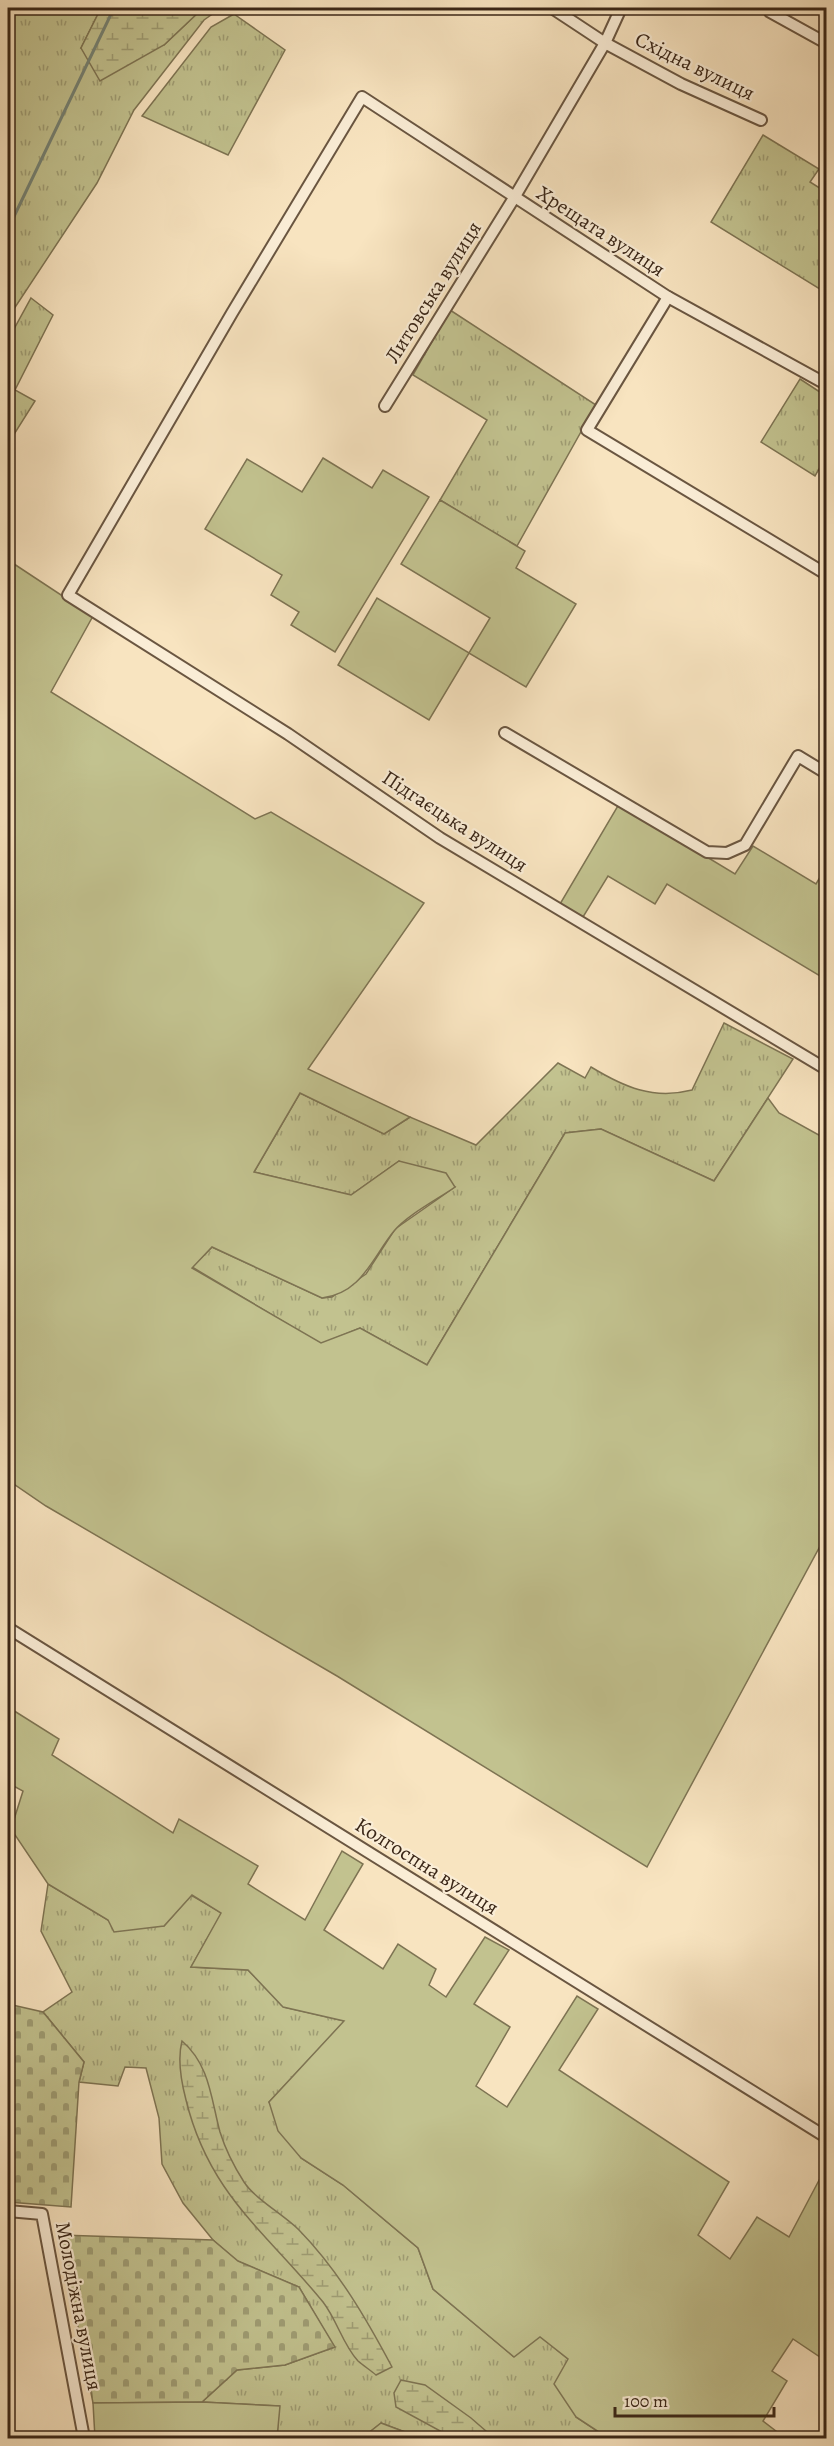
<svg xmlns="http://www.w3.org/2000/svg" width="834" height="2446" viewBox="0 0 834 2446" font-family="Alegreya,serif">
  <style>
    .grass { fill: url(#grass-tufts); stroke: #7e7453; stroke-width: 1.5 }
    .wetland { fill: url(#wetland-marsh); stroke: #7e7453; stroke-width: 1.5 }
    .cemetery { fill: url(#cemetery-stones); stroke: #7e7453; stroke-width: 1.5 }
    .garden { fill: #c2c28f; stroke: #7e7453; stroke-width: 1.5 }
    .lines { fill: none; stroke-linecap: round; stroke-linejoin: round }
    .stream { stroke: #758274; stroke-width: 3 }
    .street-casing { stroke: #6a5641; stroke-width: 14 }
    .street { stroke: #faedd6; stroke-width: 10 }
    .labels { text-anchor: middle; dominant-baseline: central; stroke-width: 4.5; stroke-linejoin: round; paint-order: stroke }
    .street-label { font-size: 21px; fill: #3a2617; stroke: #faedd6 }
  </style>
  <defs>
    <pattern id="grass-tufts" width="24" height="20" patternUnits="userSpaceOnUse" patternTransform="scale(1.5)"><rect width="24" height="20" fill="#c2c28f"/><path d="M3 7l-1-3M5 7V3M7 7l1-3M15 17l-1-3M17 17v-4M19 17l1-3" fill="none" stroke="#9f9d74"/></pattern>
    <pattern id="wetland-marsh" width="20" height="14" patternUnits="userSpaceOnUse" patternTransform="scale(1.5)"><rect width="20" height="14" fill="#c2c28f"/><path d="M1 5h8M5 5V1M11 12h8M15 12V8" fill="none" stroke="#9f9d74"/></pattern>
    <pattern id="cemetery-stones" width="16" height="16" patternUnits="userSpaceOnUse" patternTransform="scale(1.5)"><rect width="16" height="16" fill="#c2c28f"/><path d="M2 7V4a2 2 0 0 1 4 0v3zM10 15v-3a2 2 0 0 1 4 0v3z" fill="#9f9d74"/></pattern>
  </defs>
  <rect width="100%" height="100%" fill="#f8e4c0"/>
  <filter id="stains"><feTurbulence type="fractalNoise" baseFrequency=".00333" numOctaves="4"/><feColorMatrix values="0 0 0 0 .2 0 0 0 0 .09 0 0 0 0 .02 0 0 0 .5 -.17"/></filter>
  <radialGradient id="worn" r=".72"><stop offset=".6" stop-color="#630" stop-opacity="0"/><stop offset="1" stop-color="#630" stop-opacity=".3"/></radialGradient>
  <g class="grass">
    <path d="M 8,8 L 101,8 L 81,48 L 164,45 L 203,8 L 221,8 L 204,20 L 134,110 L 97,183 L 8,318 Z"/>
    <path d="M 234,14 L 285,50 L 228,155 L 142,116 L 211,27 Z"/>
    <path d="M 763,135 L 819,169 L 810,182 L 826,192 L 826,285 L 823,291 L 711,222 Z"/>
    <path d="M 31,298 L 53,315 L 15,390 L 35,401 L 8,444 L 8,340 Z"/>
    <path d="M 450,310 L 596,405 L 517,546 L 440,500 L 487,420 L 413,375 Z"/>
    <path d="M 800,379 L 826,396 L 826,457 L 815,476 L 761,442 Z"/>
    <path d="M 724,1023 L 793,1059 L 714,1181 L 601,1129 L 565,1133 L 427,1365 L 360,1328 L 321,1344 L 192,1267 L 212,1247 L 322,1298 L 332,1297 L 366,1274 L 395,1229 L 455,1187 L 399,1161 L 351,1195 L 254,1172 L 300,1093 L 384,1134 L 410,1117 L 476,1145 L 558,1063 L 585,1078 L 591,1067 C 624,1087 653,1100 692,1090 Z"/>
    <path d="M 48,1884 L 108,1920 L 164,1926 L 191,1895 L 222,1913 L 191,1967 L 248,1970 L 284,2007 L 345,2021 L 269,2102 L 301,2158 L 343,2185 L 418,2248 L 433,2289 L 513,2356 L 540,2336 L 568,2359 L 576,2417 L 608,2438 L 421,2438 L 381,2423 L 362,2438 L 277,2438 L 279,2406 L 202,2402 L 237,2370 L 285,2365 L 334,2347 L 299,2287 L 237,2261 L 213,2240 L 183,2203 L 162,2164 L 159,2118 L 146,2068 L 125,2067 L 118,2086 L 79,2082 L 84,2062 L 43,2012 L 72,1992 L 41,1931 Z"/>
  </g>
  <g class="wetland">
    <path d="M 101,8 L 203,8 L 164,45 L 100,81 L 81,48 Z"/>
    <path d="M 182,2041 C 210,2065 211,2099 220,2132 C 225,2148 235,2168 244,2182 C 255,2199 284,2215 299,2230 C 338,2270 366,2318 392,2367 L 376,2375 C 370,2370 364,2366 358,2361 C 343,2345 337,2320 323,2302 C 265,2231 209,2194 186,2100 C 181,2081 177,2060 182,2041 Z"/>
    <path d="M 401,2380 L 425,2385 L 471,2418 L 494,2438 L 453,2438 L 396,2407 L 394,2393 Z"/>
  </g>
  <g class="cemetery">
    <path d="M 8,2004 L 43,2012 L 84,2062 L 79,2082 L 71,2207 L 8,2202 Z"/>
    <path d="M 60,2235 L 213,2240 L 238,2261 L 299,2287 L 335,2347 L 285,2365 L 237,2370 L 202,2402 L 93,2403 Z"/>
  </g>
  <g class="garden">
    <path d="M 323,458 L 372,488 L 383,470 L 429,497 L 335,652 L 291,625 L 299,612 L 271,595 L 282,575 L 205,529 L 247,459 L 302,492 Z"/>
    <path d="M 440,500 L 525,551 L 516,568 L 576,604 L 526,687 L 469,653 L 429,720 L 338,665 L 377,598 L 469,653 L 490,618 L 401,564 Z"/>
    <path d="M 8,560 L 93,616 L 51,692 L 255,819 L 271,812 L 424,903 L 308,1069 L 410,1117 L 384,1134 L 300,1093 L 254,1172 L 351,1195 L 399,1161 L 446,1173 L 455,1187 C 438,1199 407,1215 394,1231 C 372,1258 362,1293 322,1298 L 212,1247 L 192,1268 L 321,1343 L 360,1328 L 427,1365 L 565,1133 L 601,1129 L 714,1181 L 768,1098 L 779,1113 L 826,1139 L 826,1230 L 822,1239 L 826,1242 L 826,1535 L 647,1867 L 337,1676 L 46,1506 L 8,1480 Z"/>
    <path d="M 619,804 L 735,874 L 753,846 L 816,884 L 826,867 L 825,979 L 667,884 L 655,904 L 608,876 L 583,917 L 560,904 Z"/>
    <path d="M 8,1707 L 59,1739 L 52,1755 L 173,1833 L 179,1819 L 258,1866 L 248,1884 L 305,1920 L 342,1851 L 363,1864 L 324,1930 L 383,1969 L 398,1944 L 436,1969 L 429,1985 L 446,1997 L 485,1937 L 509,1950 L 474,2004 L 510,2027 L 476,2086 L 507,2107 L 577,1996 L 598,2009 L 559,2070 L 729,2182 L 698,2235 L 730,2259 L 757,2217 L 789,2237 L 826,2167 L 826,2361 L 793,2339 L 772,2371 L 787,2381 L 763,2421 L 785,2438 L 608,2438 L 576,2417 L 554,2384 L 568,2359 L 540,2337 L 514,2357 L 433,2289 L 418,2248 L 343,2185 L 301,2158 L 278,2131 L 269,2102 L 344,2021 L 283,2007 L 248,1970 L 191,1967 L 221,1913 L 192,1895 L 164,1926 L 114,1932 L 108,1920 L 48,1884 L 11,1829 L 23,1791 L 8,1783 Z"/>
    <path d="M 202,2402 L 280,2406 L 277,2438 L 95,2438 L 93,2403 Z"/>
    <path d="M 381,2423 L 421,2438 L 362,2438 Z"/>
  </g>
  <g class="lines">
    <path class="stream" d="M 8,229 L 114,8"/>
    <g class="street-casing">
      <g id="street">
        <path d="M 552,8 L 605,43 L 681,84 L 761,120"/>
        <path d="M 768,8 L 770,12 L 826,43"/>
        <path d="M 668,297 L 587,430 L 826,574"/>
        <path d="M 826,384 L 668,297 L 362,97 L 232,313 L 68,595 L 288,734 L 440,838 L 826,1069"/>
        <path d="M 385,406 L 514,198 L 605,43 L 621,8"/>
        <path d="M 505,733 L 707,852 L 727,853 L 745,845 L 798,756 L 826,773"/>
        <path d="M 8,1628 L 826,2137"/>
        <path d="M 8,2211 L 42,2214 L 84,2438"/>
      </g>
    </g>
    <use href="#street" class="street"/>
  </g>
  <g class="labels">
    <g class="street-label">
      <text transform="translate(695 66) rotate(26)">Східна вулиця</text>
      <text transform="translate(601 231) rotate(33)">Хрещата вулиця</text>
      <text transform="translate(433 292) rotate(-58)">Литовська вулиця</text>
      <text transform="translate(455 821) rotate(33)">Підгаєцька вулиця</text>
      <text transform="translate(427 1866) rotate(32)">Колгоспна вулиця</text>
      <text transform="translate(79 2306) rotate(79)">Молодіжна вулиця</text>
    </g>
  </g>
  <rect width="834" height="2446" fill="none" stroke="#f8e4c0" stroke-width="30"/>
  <rect x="9" y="9" width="816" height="2428" fill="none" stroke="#3a2617" stroke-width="3"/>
  <rect x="15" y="15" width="804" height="2416" fill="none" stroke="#3a2617" stroke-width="1.5"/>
  <path d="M615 2407v9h159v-9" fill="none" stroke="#3a2617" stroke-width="3"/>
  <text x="624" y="2407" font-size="18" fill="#3a2617" stroke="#faedd6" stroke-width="4.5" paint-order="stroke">100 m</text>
  <rect width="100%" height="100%" filter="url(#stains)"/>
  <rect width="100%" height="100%" fill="url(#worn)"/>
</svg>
